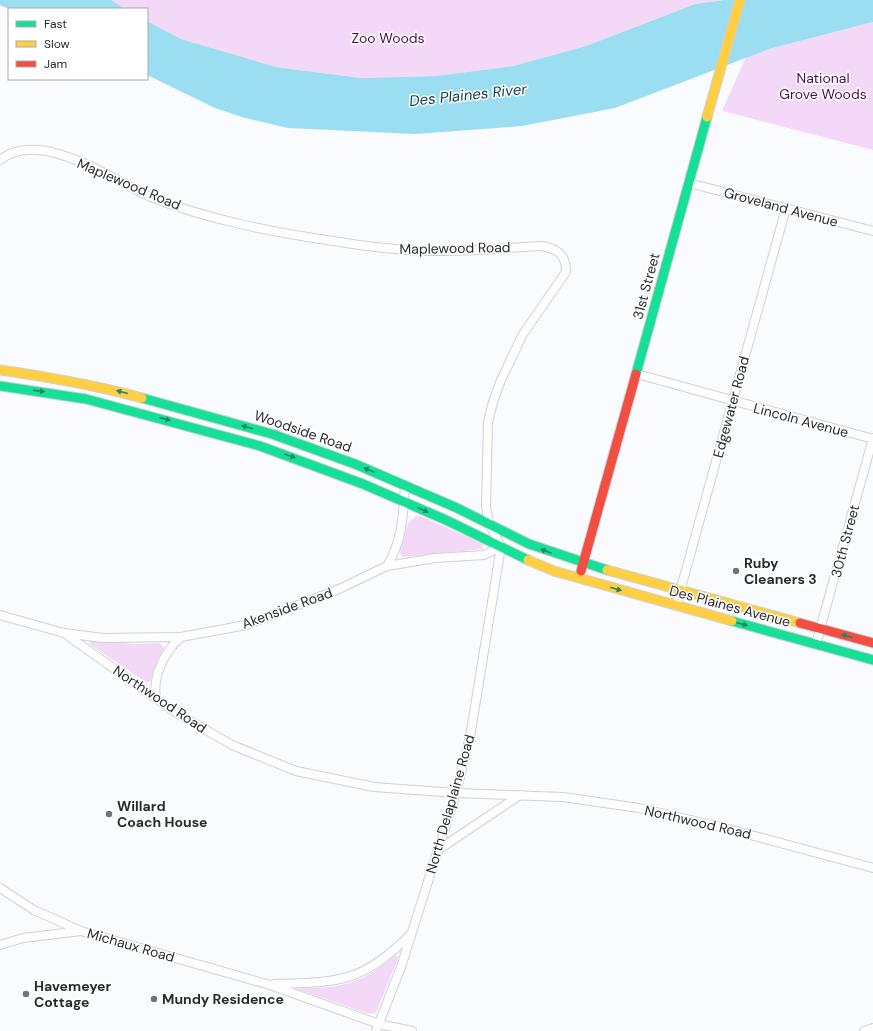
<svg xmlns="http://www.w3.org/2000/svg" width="873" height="1031" viewBox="0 0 873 1031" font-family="'DM Sans',sans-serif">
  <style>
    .green { fill: #f3d9f7 }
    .water { fill: #9cdef1 }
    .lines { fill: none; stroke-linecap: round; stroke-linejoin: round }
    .street-casing { stroke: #d0d1d4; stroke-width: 10 }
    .fast-casing { stroke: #d0d1d4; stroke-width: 11 }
    .slow-casing { stroke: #d0d1d4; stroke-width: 11 }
    .jam-casing { stroke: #d0d1d4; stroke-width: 11 }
    .street { stroke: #fefeff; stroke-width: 8 }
    .fast { stroke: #16e098; stroke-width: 9 }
    .slow { stroke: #ffcf43; stroke-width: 9 }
    .jam { stroke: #f24e42; stroke-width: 9 }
    .oneway { fill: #208563 }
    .poi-dot { fill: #727377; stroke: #fff; stroke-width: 1.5 }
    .labels { text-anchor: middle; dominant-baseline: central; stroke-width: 3; stroke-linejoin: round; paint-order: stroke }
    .park-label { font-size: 14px; fill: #4b0b51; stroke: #fff }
    .street-label { font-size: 14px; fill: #292a2e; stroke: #fff }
    .poi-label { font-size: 14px; font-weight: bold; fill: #292a2e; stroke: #fff; text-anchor: start }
    .water-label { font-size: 15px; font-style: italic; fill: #103d48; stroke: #fff }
  </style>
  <rect width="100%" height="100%" fill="#fafbfe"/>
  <g class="green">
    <path d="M 111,0 L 724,0 L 695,4 L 586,46 L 513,66 L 436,76 L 361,78 L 276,67 L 181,39 L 147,21 L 147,9 L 125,9 Z"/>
    <path d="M 873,22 L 873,150 L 722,111 L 746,57 L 769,49 Z"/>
    <path d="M 416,516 L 423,517 L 483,544 L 483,549 L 402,557 L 400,552 L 408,523 Z"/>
    <path d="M 91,641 L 138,644 L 160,643 L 164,648 L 157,661 L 150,681 L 147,683 L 91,645 L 89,643 Z"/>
    <path d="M 394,956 L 397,956 L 398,958 L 376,1013 L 369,1014 L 297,989 C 306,987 318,988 328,987 C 355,985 374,973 394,956 Z"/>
  </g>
  <g class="water">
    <path d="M 0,0 L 111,0 L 125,9 L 9,9 L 0,5 Z"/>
    <path d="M 724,0 L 873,0 L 873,22 L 769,49 L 615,108 L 522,126 L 415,134 L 288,128 L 245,118 L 215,108 L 147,75 L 147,21 L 181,39 L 276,67 L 361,78 L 436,76 L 513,66 L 586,46 L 695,4 Z"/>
  </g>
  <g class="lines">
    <g class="street-casing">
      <g id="street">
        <path d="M 0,160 C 41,128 112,180 151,197 C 209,220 272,232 333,241 C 364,246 395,250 427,251 C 465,252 504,248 542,246 C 558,249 566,255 566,272 L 523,334 L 501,380 L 493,402 L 488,422 L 486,507 L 489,523 L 501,547"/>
        <path d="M 689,183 L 873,231"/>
        <path d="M 637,374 L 873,439"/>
        <path d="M 387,566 C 403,540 403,514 405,485"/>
        <path d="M 676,606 L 786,208"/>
        <path d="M 0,615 L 64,633 L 103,638 L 181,637 L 246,625 L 337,590 L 387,566 L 435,558 L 484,555 L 501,547"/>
        <path d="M 64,633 L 175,712 L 232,745 L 296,771 L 374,787 L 456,793 L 563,797 L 639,808 L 725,828 L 873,868"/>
        <path d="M 816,644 L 873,438"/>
        <path d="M 156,698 C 152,676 165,651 181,637"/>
        <path d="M 438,850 L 520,795"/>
        <path d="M 0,888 L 34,910 L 81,931 L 270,985 L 379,1024 L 412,1031"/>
        <path d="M 0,945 L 23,938 L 81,931"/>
        <path d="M 274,984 C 340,982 361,983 410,935"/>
        <path d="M 376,1031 L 401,967 L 456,793 L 470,737 L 501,547"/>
        <path d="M 864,1031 L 873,1028"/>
      </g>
    </g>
    <g class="fast-casing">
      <g id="fast">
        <path d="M 636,374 L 707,117"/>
        <path d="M 0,386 L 86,399 L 260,446 L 363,484 L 446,520 L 528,560"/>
        <path d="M 142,398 L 272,434 L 355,464 L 457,508 L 529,544 L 607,570"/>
        <path d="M 732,621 L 873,660"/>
      </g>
    </g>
    <g class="slow-casing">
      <g id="slow">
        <path d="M 707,117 L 740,0"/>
        <path d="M 0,370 C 48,377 95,385 142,398"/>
        <path d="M 528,560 L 554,571 L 732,621"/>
        <path d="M 607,570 L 800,623"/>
      </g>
    </g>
    <g class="jam-casing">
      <g id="jam">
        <path d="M 581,571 L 636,374"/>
        <path d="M 800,623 L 873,643"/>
      </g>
    </g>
    <use href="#street" class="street"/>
    <use href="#fast" class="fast"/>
    <use href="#slow" class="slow"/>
    <use href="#jam" class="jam"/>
  </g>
  <defs><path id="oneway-solid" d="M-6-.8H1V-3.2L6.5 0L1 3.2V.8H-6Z"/></defs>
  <g class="oneway">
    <use href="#oneway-solid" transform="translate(39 391) rotate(7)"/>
    <use href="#oneway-solid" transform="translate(122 392) rotate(-165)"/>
    <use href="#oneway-solid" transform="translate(165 419) rotate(15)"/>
    <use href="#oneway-solid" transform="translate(247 427) rotate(-164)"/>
    <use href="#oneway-solid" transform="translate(290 456) rotate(19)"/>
    <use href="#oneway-solid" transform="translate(369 470) rotate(-157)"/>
    <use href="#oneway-solid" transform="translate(423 510) rotate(24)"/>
    <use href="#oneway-solid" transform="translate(546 551) rotate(-159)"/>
    <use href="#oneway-solid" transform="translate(616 589) rotate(16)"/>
    <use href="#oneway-solid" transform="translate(742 624) rotate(15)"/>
    <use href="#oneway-solid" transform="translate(847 636) rotate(-165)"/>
  </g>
  <g class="poi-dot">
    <circle cx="736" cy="571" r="4"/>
    <circle cx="109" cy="814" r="4"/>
    <circle cx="26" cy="994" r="4"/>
    <circle cx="154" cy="999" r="4"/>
  </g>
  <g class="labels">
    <g class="park-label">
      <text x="388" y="38">Zoo Woods</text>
      <text x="823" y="78">National<tspan x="823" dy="16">Grove Woods</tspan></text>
    </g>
    <g class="street-label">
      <text transform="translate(129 184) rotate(23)">Maplewood Road</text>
      <text transform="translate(781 207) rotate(15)">Groveland Avenue</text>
      <text transform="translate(455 248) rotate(-1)">Maplewood Road</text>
      <text transform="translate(646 286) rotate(-75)">31st Street</text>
      <text transform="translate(731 407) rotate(-75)">Edgewater Road</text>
      <text transform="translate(801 420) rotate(15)">Lincoln Avenue</text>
      <text transform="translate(303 431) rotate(19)">Woodside Road</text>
      <text transform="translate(845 541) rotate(-75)">30th Street</text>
      <text transform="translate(730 606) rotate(15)">Des Plaines Avenue</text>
      <text transform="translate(287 608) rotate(-20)">Akenside Road</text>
      <text transform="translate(160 699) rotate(34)">Northwood Road</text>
      <text transform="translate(450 804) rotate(-74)">North Delaplaine Road</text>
      <text transform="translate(698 822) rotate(13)">Northwood Road</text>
      <text transform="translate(131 945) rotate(16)">Michaux Road</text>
    </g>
    <g class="poi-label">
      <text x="744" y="563">Ruby<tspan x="744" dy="16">Cleaners 3</tspan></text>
      <text x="117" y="806">Willard<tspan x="117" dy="16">Coach House</tspan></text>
      <text x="34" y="986">Havemeyer<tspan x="34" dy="16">Cottage</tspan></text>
      <text x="162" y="999">Mundy Residence</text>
    </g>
    <g class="water-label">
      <text transform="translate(468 95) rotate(-6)">Des Plaines River</text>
    </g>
  </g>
  <rect x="8" y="8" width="140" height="72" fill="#ffffff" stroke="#a9aaab"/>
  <rect x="16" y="21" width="20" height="6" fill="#16e098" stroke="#a9aaab"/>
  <text x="44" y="28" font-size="12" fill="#292a2e">Fast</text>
  <rect x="16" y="41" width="20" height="6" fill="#ffcf43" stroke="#a9aaab"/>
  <text x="44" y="48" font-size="12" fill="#292a2e">Slow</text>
  <rect x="16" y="61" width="20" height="6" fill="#f24e42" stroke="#a9aaab"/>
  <text x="44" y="68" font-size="12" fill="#292a2e">Jam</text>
</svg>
